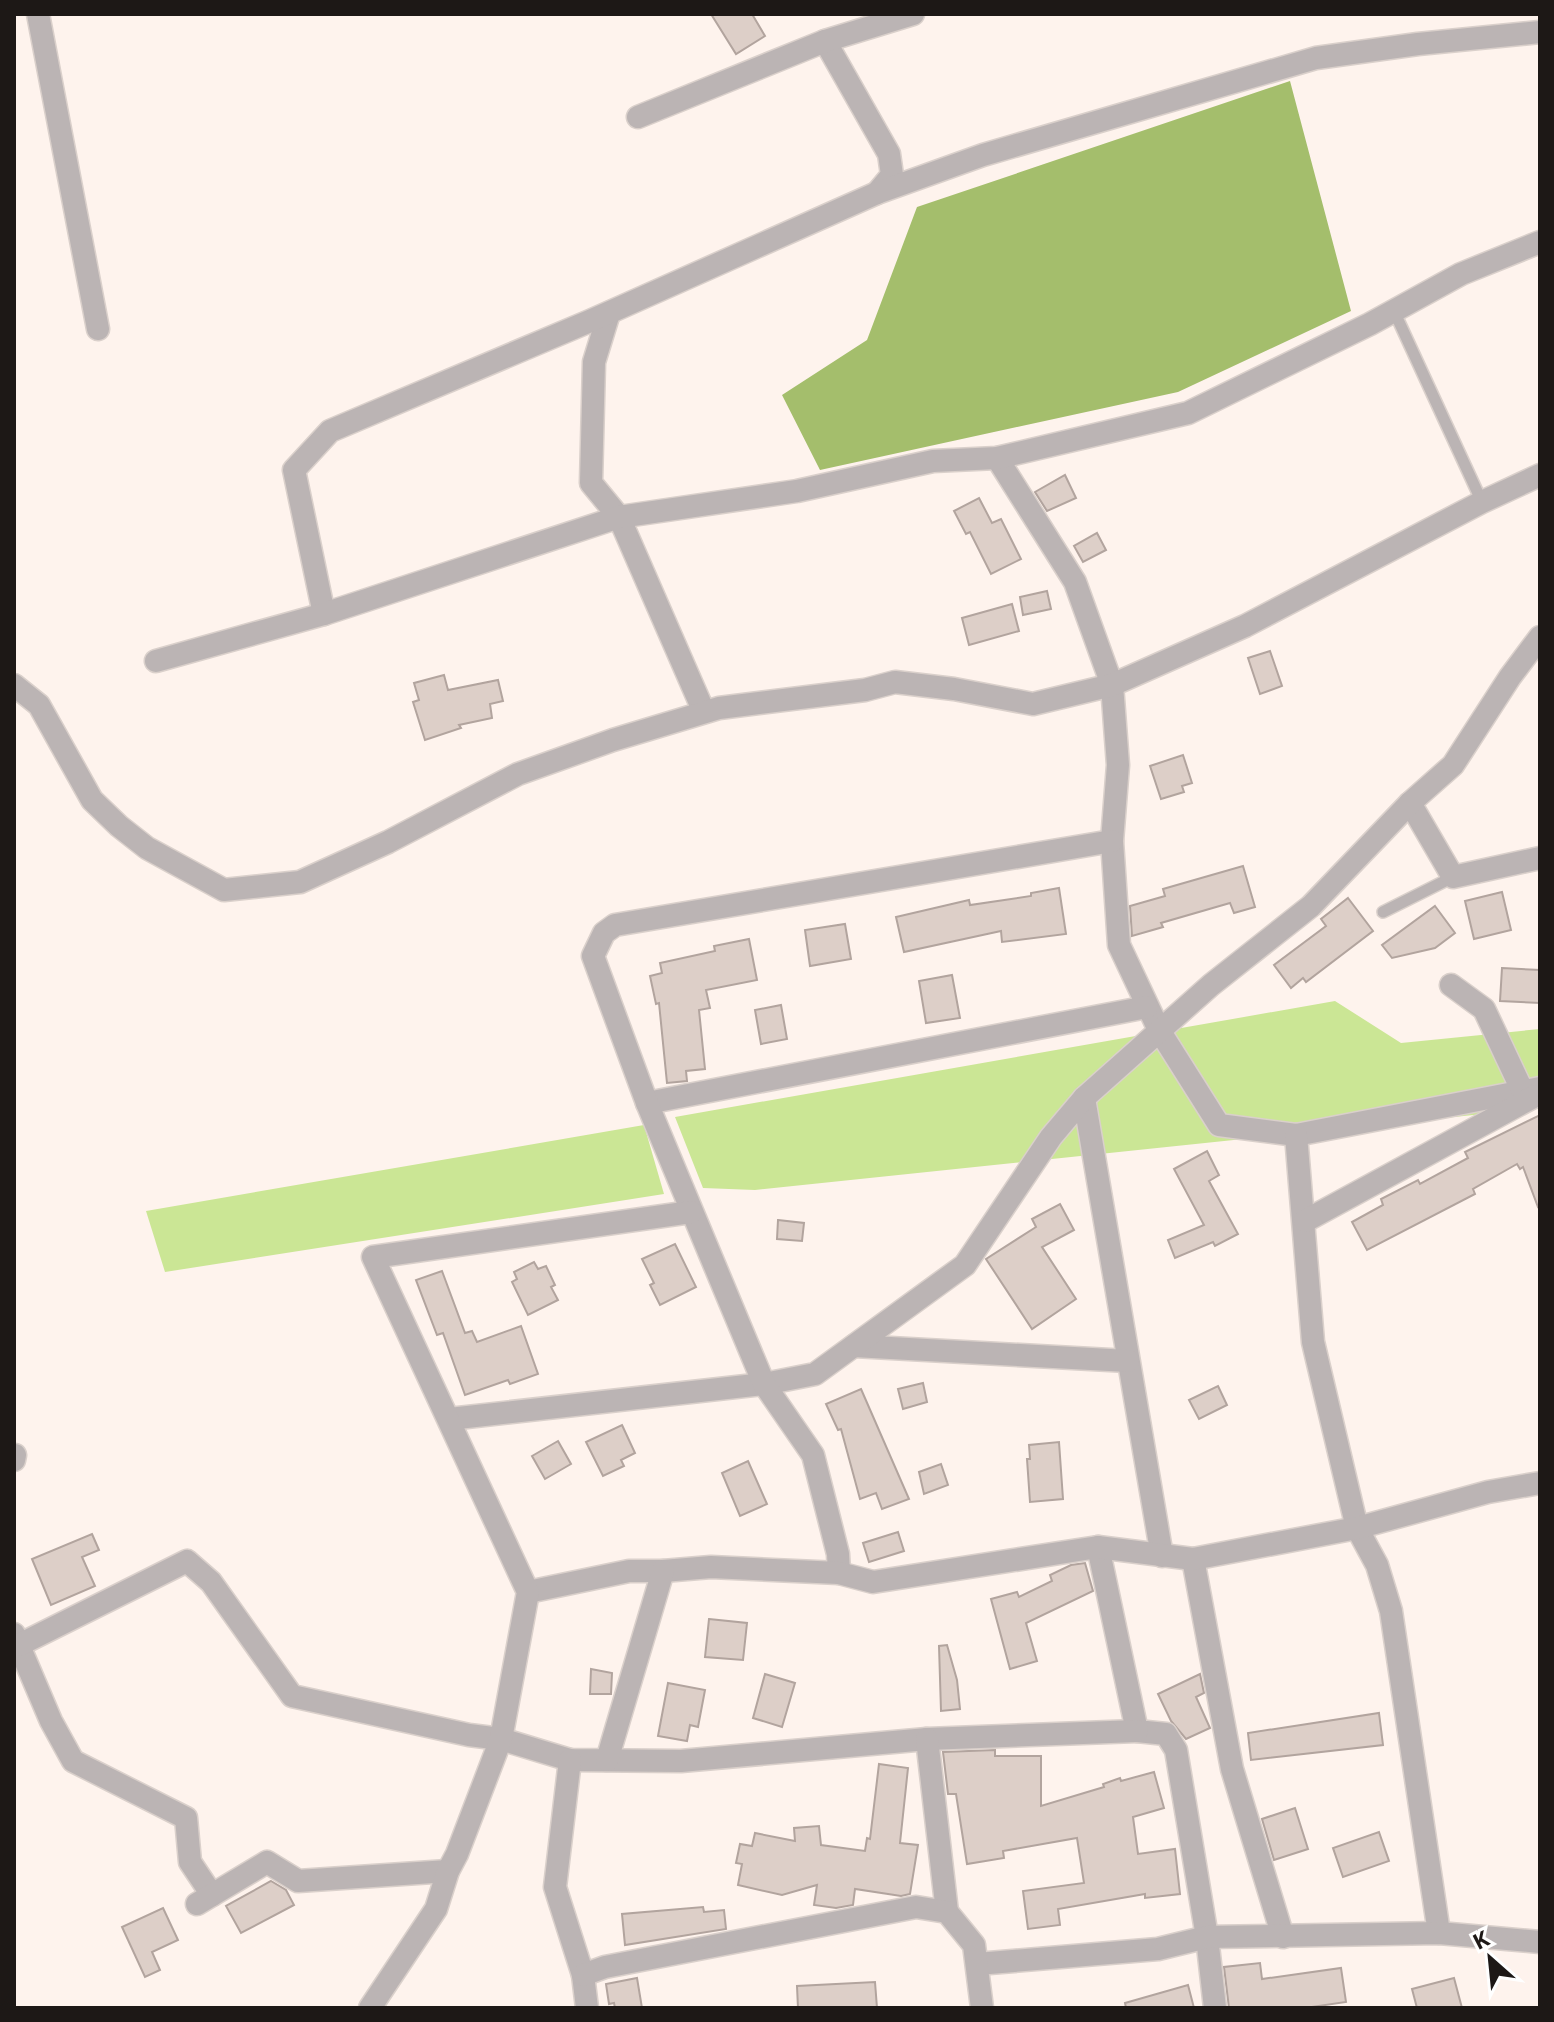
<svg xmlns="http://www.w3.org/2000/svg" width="1554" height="2022" viewBox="0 0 1554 2022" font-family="'Open Sans',sans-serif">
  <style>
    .green { fill: #cbe695 }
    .forest { fill: #a4be6c }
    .building { fill: #ddcfc8; stroke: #b2a49e; stroke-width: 2 }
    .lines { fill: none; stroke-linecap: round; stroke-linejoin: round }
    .lane-casing { stroke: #dad0cb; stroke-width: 14 }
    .street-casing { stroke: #dad0cb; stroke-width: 25 }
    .lane { stroke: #bbb4b4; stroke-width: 11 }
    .street { stroke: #bbb4b4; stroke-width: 22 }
  </style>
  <rect width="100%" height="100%" fill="#fef3ed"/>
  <g class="green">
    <path d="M 1335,1001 L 1401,1043 L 1540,1029 L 1540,1108 L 755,1190 L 703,1188 L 675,1117 Z"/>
    <path d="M 644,1125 L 664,1194 L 165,1272 L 146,1211 Z"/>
  </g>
  <path class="forest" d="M 1290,81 L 1351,311 L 1178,392 L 820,470 L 782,395 L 867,340 L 917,207 Z"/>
  <g class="building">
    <path d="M 711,14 L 752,14 L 765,36 L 736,54 Z"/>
    <path d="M 1065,475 L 1076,498 L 1047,511 L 1035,492 Z"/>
    <path d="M 979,498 L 992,523 L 1001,519 L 1021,559 L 991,574 L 970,532 L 966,534 L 954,511 Z"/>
    <path d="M 1097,533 L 1106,550 L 1083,562 L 1074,546 Z"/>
    <path d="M 1047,591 L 1051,609 L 1023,615 L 1020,597 Z"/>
    <path d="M 1012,604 L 1019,631 L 969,645 L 962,618 Z"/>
    <path d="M 1270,651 L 1282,686 L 1260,694 L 1248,658 Z"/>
    <path d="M 444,675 L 448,690 L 498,680 L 503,701 L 490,704 L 492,718 L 459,725 L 461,728 L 425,740 L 413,702 L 419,700 L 414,683 Z"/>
    <path d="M 1183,755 L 1192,783 L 1182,786 L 1184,792 L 1161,799 L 1150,766 Z"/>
    <path d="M 1243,866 L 1255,907 L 1234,913 L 1230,903 L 1161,923 L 1163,927 L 1132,936 L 1130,906 L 1165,896 L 1163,889 Z"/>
    <path d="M 1059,888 L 1066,934 L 1002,942 L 1001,931 L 904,952 L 896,917 L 969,900 L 970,905 L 1031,896 L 1031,893 Z"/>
    <path d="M 1502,892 L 1511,930 L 1474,939 L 1465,901 Z"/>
    <path d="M 1348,898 L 1373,931 L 1306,982 L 1303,978 L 1291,988 L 1274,965 L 1326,926 L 1321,919 Z"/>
    <path d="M 1435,906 L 1455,933 L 1435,948 L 1392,958 L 1382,945 Z"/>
    <path d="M 845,924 L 851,959 L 810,966 L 805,930 Z"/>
    <path d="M 749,939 L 757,980 L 706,990 L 710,1008 L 699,1010 L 705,1069 L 686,1071 L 687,1081 L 667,1083 L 659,1003 L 656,1004 L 650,976 L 662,973 L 660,963 L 715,951 L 714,946 Z"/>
    <path d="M 1502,968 L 1540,970 L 1540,1003 L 1500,1001 Z"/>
    <path d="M 952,975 L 960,1018 L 926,1023 L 919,981 Z"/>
    <path d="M 781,1005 L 787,1039 L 761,1044 L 755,1010 Z"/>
    <path d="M 1540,1115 L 1540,1206 L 1538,1207 L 1523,1167 L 1520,1169 L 1517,1164 L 1473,1189 L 1475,1194 L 1367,1250 L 1352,1222 L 1383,1205 L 1381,1199 L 1418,1180 L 1420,1184 L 1468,1158 L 1465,1152 Z"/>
    <path d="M 1207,1151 L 1219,1175 L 1209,1181 L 1238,1234 L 1215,1246 L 1213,1242 L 1175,1258 L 1168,1240 L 1204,1225 L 1174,1169 Z"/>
    <path d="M 1060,1204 L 1074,1230 L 1042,1247 L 1076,1299 L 1032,1329 L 986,1259 L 1036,1227 L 1032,1219 Z"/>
    <path d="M 778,1220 L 804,1223 L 802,1241 L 777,1239 Z"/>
    <path d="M 675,1244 L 696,1287 L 660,1305 L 650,1285 L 654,1283 L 642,1259 Z"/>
    <path d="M 534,1262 L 538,1269 L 546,1266 L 555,1285 L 551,1287 L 558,1300 L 528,1315 L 512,1282 L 517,1279 L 514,1272 Z"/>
    <path d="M 442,1271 L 465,1333 L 472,1331 L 477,1342 L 521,1326 L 538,1374 L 510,1384 L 508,1380 L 465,1395 L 443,1333 L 437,1335 L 416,1280 Z"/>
    <path d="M 923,1383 L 927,1402 L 903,1409 L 898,1389 Z"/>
    <path d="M 1218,1386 L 1227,1405 L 1199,1419 L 1189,1400 Z"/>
    <path d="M 861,1389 L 909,1499 L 882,1509 L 876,1493 L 860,1499 L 841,1429 L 838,1430 L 826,1404 Z"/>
    <path d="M 622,1425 L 635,1453 L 621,1460 L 624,1466 L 603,1476 L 586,1442 Z"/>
    <path d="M 558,1441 L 571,1464 L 545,1479 L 532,1456 Z"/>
    <path d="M 1059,1442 L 1063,1499 L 1030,1502 L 1027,1459 L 1030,1459 L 1029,1445 Z"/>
    <path d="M 748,1461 L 767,1504 L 740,1516 L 722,1473 Z"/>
    <path d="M 941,1464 L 948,1485 L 924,1494 L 919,1472 Z"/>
    <path d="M 898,1532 L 904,1551 L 869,1562 L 863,1543 Z"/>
    <path d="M 92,1534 L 99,1550 L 82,1557 L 95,1586 L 51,1605 L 32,1559 Z"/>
    <path d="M 1085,1563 L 1093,1591 L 1026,1623 L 1037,1661 L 1010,1669 L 991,1599 L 1017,1592 L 1019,1597 L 1052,1581 L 1050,1575 L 1071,1565 Z"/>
    <path d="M 709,1619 L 747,1623 L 743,1660 L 705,1657 Z"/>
    <path d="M 947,1645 L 957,1680 L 960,1709 L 941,1711 L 939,1646 Z"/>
    <path d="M 591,1669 L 612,1673 L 611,1694 L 590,1694 Z"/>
    <path d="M 765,1674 L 795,1683 L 782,1727 L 753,1718 Z"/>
    <path d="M 1200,1674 L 1204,1693 L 1196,1697 L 1210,1728 L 1186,1739 L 1171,1721 L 1158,1694 Z"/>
    <path d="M 668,1683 L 705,1690 L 698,1727 L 690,1725 L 687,1741 L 658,1736 Z"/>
    <path d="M 1379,1713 L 1383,1745 L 1251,1760 L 1248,1733 Z"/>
    <path d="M 995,1750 L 995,1756 L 1041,1756 L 1041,1806 L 1104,1787 L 1103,1784 L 1120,1778 L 1121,1781 L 1154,1772 L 1164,1808 L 1133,1817 L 1138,1854 L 1175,1849 L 1180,1894 L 1145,1898 L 1145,1894 L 1058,1909 L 1060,1925 L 1028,1929 L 1023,1891 L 1084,1883 L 1077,1838 L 1003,1851 L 1004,1858 L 967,1864 L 956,1794 L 948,1794 L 943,1752 Z"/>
    <path d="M 879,1764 L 908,1768 L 900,1843 L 918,1845 L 910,1894 L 901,1896 L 855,1889 L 853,1905 L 836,1908 L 814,1905 L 817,1885 L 782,1895 L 738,1885 L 742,1864 L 736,1863 L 740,1844 L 752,1846 L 755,1833 L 795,1841 L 794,1828 L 819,1826 L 821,1845 L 865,1851 L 867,1838 L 870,1839 Z"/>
    <path d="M 1295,1808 L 1308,1849 L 1274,1860 L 1262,1819 Z"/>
    <path d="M 1379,1832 L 1389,1861 L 1343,1877 L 1333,1848 Z"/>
    <path d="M 271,1881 L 286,1890 L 294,1905 L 241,1933 L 226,1906 Z"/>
    <path d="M 703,1907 L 704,1912 L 724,1910 L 726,1929 L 625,1945 L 622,1914 Z"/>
    <path d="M 163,1908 L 178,1940 L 152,1952 L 160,1970 L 145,1977 L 122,1927 Z"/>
    <path d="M 1260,1963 L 1262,1979 L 1341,1968 L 1346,2002 L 1305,2008 L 1229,2008 L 1224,1967 Z"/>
    <path d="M 637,1978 L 642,2008 L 615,2008 L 614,2003 L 609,2004 L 606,1984 Z"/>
    <path d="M 1454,1978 L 1462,2008 L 1417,2008 L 1412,1989 Z"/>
    <path d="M 875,1982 L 877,2008 L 798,2008 L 797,1986 Z"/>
    <path d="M 1188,1985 L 1194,2008 L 1126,2008 L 1125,2003 Z"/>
  </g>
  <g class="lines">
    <g class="lane-casing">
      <g id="lane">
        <path d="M 1394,311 L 1482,502"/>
        <path d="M 1383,912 L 1453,877"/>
      </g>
    </g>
    <g class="street-casing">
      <g id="street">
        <path d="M 38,14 L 98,329"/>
        <path d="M 825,41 L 889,154 L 892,175 L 877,193"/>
        <path d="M 638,117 L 825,41 L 913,14"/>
        <path d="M 609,313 L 594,362 L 591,483 L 619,517 L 704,712"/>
        <path d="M 997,458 L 1075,582 L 1112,685 L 1118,765 L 1112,841 L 1119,945 L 1159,1030 L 1219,1125 L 1296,1135 L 1540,1088"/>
        <path d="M 324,614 L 294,470 L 330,431 L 590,321 L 877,193 L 983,155 L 1316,58 L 1418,44 L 1540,32"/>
        <path d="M 156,661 L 324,614 L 619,517 L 797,491 L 933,461 L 997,458 L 1188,413 L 1370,324 L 1461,274 L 1540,242"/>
        <path d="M 14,685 L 39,705 L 92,800 L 119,826 L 147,848 L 224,890 L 300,882 L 388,842 L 518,774 L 613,740 L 719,708 L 865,690 L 895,682 L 954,689 L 1033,704 L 1112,685 L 1245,626 L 1482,502 L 1540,475"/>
        <path d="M 1410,803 L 1453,877 L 1540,858"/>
        <path d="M 1451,985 L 1484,1009 L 1523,1092"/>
        <path d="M 1084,1098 L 1162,1556"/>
        <path d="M 647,1103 L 1147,1007"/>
        <path d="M 1296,1135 L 1313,1342 L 1357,1528 L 1377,1565 L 1391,1611 L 1439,1933"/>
        <path d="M 1305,1221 L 1535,1096"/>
        <path d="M 854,1346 L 1128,1361"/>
        <path d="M 449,1419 L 764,1384 L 815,1374 L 965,1265 L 1051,1137 L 1084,1098 L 1211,985 L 1311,906 L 1410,803 L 1453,765 L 1510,677 L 1540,637"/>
        <path d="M 14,1460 L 15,1455"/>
        <path d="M 1098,1547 L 1137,1731 L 1166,1734 L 1176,1750 L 1207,1937 L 1215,2008"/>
        <path d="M 1193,1559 L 1232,1769 L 1283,1937"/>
        <path d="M 839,1573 L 838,1554 L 813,1455 L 764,1384 L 647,1103 L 593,956 L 604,933 L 615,925 L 1112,841"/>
        <path d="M 528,1592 L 629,1571 L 663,1571 L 711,1567 L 839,1573 L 873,1582 L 1098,1547 L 1193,1559 L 1357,1528 L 1488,1492 L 1540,1483"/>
        <path d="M 14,1634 L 51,1721 L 73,1761 L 186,1818 L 190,1862 L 212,1895"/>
        <path d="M 19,1645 L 187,1561 L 211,1582 L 292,1696 L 469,1735 L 501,1739 L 570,1760 L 681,1761 L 927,1739 L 1137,1731"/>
        <path d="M 927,1739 L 947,1912"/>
        <path d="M 570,1760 L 555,1887 L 583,1975 L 587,2008"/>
        <path d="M 607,1760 L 663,1571"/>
        <path d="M 197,1904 L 267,1862 L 298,1881 L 448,1871"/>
        <path d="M 977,1964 L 1158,1949 L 1207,1937 L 1439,1933 L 1540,1942"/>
        <path d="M 583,1975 L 605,1967 L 916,1907 L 947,1912 L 974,1945 L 982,2008"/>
        <path d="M 370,2008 L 436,1909 L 448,1871 L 457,1854 L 501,1739 L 528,1592 L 373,1257 L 691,1212"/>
      </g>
    </g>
    <use href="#lane" class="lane"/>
    <use href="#street" class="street"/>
  </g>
  <rect width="1554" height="2022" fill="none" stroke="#1d1816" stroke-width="32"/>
  <g transform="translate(1490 1958) rotate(333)" stroke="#ffffff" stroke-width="6" paint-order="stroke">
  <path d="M0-6L14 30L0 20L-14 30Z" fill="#1d1816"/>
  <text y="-12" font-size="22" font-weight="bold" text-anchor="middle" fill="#1d1816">K</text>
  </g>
</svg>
